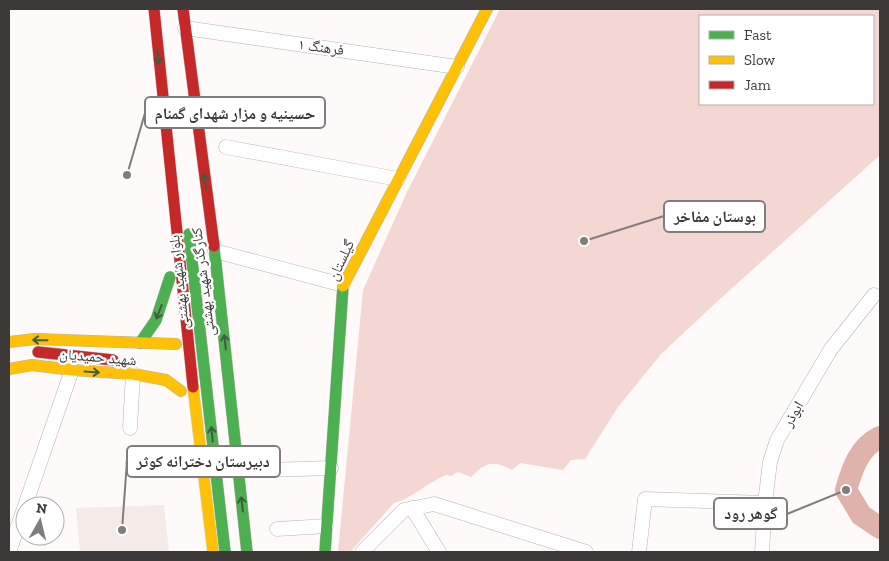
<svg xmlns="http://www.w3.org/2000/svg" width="889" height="561" viewBox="0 0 889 561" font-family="'Zilla Slab','Noto Naskh Arabic',serif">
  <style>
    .built { fill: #f4ebe9 }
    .green { fill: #f4d7d2; fill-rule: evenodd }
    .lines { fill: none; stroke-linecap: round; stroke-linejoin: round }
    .river { stroke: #dfb3ac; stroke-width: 22 }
    .street-casing { stroke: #b7b4b4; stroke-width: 15 }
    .fast-casing { stroke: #b7b4b4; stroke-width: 12 }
    .slow-casing { stroke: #b7b4b4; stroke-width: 12 }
    .jam-casing { stroke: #b7b4b4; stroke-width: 12 }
    .street { stroke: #fffefe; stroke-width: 14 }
    .fast { stroke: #4caf50; stroke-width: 11 }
    .slow { stroke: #ffc107; stroke-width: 11 }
    .jam { stroke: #c62828; stroke-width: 11 }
    .slow-bridge-casing { stroke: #d7d6d5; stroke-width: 12; stroke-linecap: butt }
    .jam-bridge-casing { stroke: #d7d6d5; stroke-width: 12; stroke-linecap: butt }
    .slow-bridge { stroke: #ffc107; stroke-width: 11 }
    .jam-bridge { stroke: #c62828; stroke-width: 11 }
    .oneway { stroke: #415c3f }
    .labels { text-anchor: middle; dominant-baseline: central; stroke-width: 4.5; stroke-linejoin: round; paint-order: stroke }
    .street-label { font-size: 15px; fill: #3c3938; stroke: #fff }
    .leader { fill: none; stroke: #807d7c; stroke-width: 2 }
    .callout-dot { fill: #807d7c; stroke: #fff; stroke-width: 2 }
    .callout { fill: #fff; stroke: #807d7c; stroke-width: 2 }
    .callout-label { font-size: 16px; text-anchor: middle; font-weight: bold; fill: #3c3938 }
  </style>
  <rect width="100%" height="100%" fill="#fdfaf9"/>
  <path class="built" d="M 164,505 L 169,552 L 80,552 L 76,508 Z"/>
  <path class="green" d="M 500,9 L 880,9 L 880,155 L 721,298 L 661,354 L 618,407 L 585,459 L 571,460 L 563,470 L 520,463 L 512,470 C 493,460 486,462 471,477 L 458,472 L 451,476 L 446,475 C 428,482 413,498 394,503 L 350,552 L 338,552 L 363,290 L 407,192 ZM 700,16 L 873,16 L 873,104 L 700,104 Z"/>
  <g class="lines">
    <path class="river" d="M 880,437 C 859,447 852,469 846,490 L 861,515 L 880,528"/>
    <g class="street-casing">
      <g id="street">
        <path d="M 185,28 L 457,67"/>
        <path d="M 226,147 L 398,179"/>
        <path d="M 215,251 L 343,285"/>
        <path d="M 130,428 L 133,374"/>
        <path d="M 133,463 L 190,467"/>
        <path d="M 266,470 L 331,468"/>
        <path d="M 412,508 L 439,552"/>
        <path d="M 277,529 L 326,526"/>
        <path d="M 9,552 L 72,370"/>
        <path d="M 362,552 L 404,510 L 434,504 L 586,552"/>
        <path d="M 639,552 L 645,499 L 765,503"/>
        <path d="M 762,552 L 765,503 L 770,462 L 777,440 L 831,349 L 874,295"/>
      </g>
    </g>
    <g class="fast-casing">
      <g id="fast">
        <path d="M 189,234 L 225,552"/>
        <path d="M 214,246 L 247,552"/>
        <path d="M 140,343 L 156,320 L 170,277"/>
        <path d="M 325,552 L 343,286"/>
      </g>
    </g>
    <g class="slow-casing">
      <g id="slow">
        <path d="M 343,286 L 487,9"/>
        <path d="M 9,342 L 35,339 L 176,344"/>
        <path d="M 9,369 L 32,365 L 72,370 L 133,374 L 166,380 L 181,391"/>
      </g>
    </g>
    <g class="jam-casing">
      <g id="jam">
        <path d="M 183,9 L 214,246"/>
        <path d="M 38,352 L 113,360"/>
      </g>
    </g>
    <use href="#street" class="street"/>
    <use href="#fast" class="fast"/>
    <use href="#slow" class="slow"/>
    <use href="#jam" class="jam"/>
    <g class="slow-bridge-casing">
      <path id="slow-bridge" d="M 193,387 L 213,552"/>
    </g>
    <g class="jam-bridge-casing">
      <path id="jam-bridge" d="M 154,9 L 193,387"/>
    </g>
    <use href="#slow-bridge" class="slow-bridge"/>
    <use href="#jam-bridge" class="jam-bridge"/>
  </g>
  <defs><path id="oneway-shaft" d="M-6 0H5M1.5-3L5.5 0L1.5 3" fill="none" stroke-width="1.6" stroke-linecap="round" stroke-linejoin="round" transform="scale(1.25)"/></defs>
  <g class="oneway">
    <use href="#oneway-shaft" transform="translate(158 57) rotate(84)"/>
    <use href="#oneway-shaft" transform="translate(205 181) rotate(-98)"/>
    <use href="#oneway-shaft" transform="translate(159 312) rotate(111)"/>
    <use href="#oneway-shaft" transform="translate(40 340) rotate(-179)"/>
    <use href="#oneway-shaft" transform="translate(225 342) rotate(-96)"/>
    <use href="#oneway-shaft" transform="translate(92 372) rotate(4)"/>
    <use href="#oneway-shaft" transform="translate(212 434) rotate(-96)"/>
    <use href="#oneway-shaft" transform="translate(242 504) rotate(-97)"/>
  </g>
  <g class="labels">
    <g class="street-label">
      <text transform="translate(321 47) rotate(8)">فرهنگ ۱</text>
      <text transform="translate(341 260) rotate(-65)">گیلستان</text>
      <text transform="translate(179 282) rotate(-96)">بلوار شهید بهشتی</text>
      <text transform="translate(203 282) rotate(-97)">کنارگذر شهید بهشتی</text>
      <text transform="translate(98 357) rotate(5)">شهید حمیدیان</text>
      <text transform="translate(793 414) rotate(-60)">ابوذر</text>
    </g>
  </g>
  <path class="leader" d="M127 175L145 113M584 241L664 216M122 530L127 461M846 490L787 514"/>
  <g class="callout-dot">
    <circle cx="127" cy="175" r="5"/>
    <circle cx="584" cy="241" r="5"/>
    <circle cx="122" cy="530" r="5"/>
    <circle cx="846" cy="490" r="5"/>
  </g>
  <g class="callout">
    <rect x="145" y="97" width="180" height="31" rx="5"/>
    <rect x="664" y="201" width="101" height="31" rx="5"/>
    <rect x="127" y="446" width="153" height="31" rx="5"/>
    <rect x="714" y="498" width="73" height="31" rx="5"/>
  </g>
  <g class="callout-label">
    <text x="235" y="119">حسینیه و مزار شهدای گمنام</text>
    <text x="715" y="222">بوستان مفاخر</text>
    <text x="203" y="467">دبیرستان دخترانه کوثر</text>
    <text x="751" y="519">گوهر رود</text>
  </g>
  <rect width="889" height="561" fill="none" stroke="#3c3938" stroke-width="20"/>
  <rect x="699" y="15" width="175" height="90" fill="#ffffff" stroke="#b1b0af"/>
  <rect x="709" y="31" width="25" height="8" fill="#4caf50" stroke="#b1b0af"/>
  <text x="744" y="40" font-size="15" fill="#3c3938">Fast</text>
  <rect x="709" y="56" width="25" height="8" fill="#ffc107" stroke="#b1b0af"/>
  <text x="744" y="65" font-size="15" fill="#3c3938">Slow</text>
  <rect x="709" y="81" width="25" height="8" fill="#c62828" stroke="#b1b0af"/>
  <text x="744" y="90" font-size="15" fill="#3c3938">Jam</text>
  <g transform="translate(40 521) rotate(8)"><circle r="24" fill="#ffffff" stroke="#b1b0af"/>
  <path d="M0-4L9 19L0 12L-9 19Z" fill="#807d7c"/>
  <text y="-8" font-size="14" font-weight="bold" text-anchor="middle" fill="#3c3938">N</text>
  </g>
</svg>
